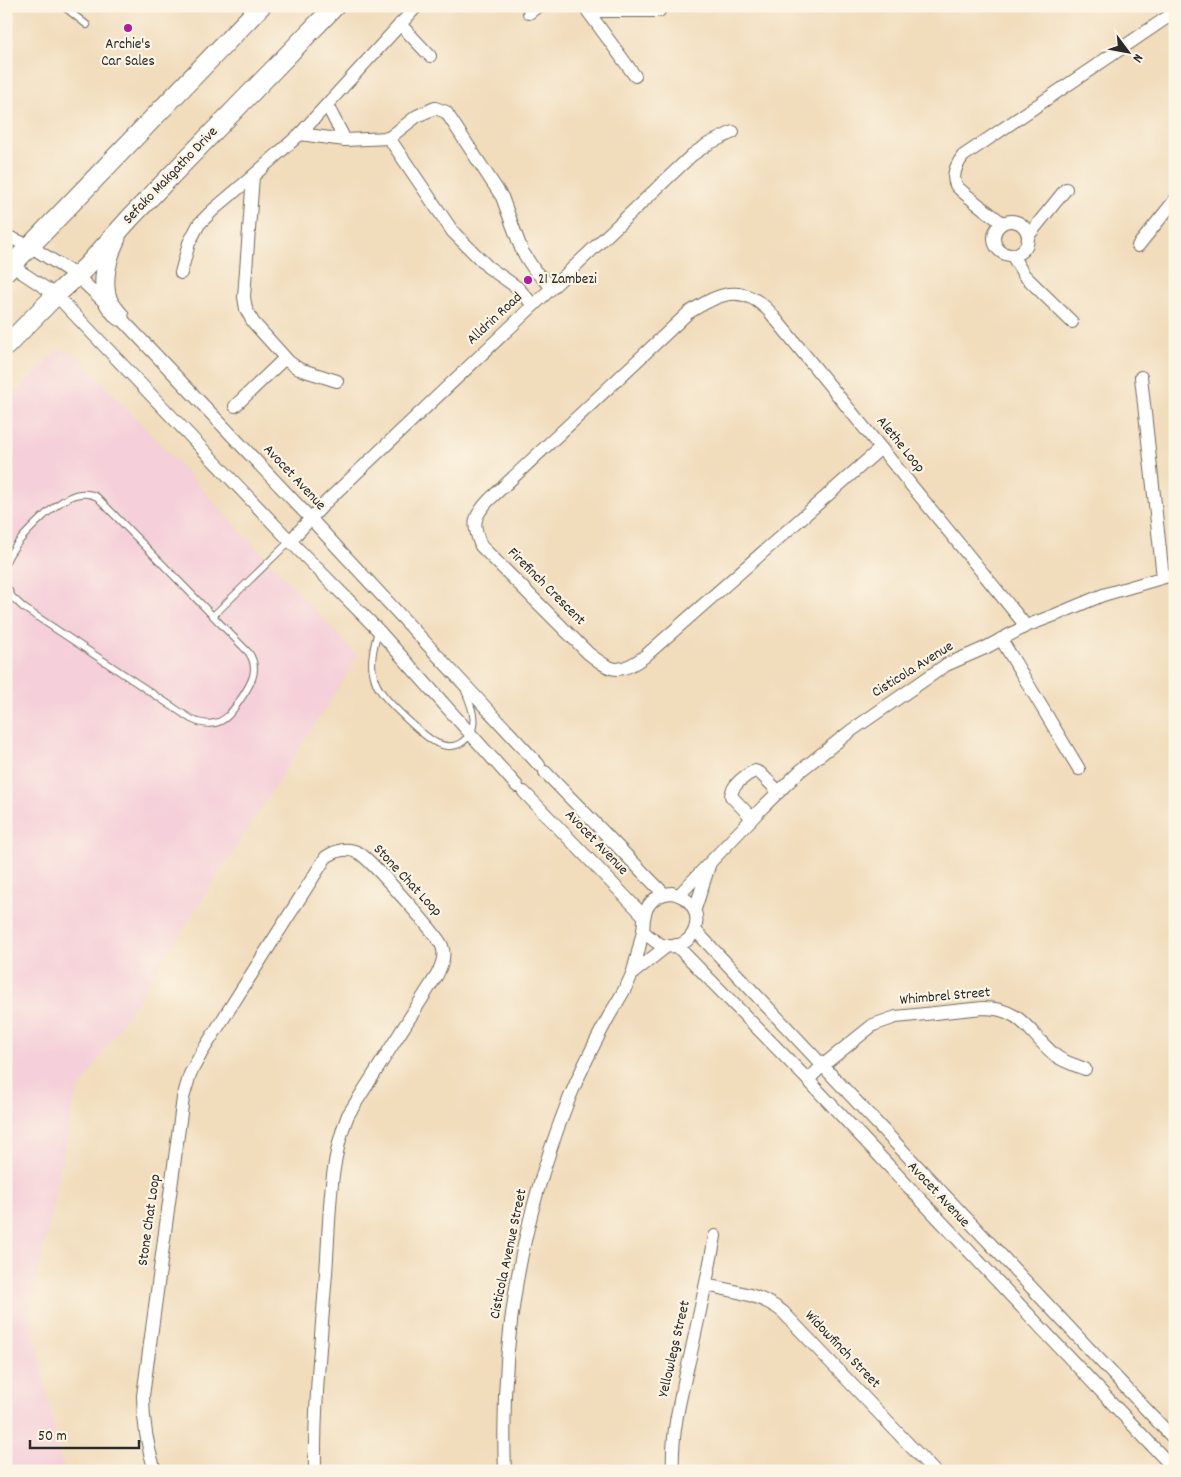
<svg xmlns="http://www.w3.org/2000/svg" width="1181" height="1477" viewBox="0 0 1181 1477" font-family="Dekko,sans-serif">
  <style>
    .built { fill: #f5cfd9 }
    .lines { fill: none; stroke-linecap: round; stroke-linejoin: round }
    .lane-casing { stroke: #70695d; stroke-width: 8 }
    .street-casing { stroke: #70695d; stroke-width: 14 }
    .primary-casing { stroke: #70695d; stroke-width: 21 }
    .lane { stroke: #fff; stroke-width: 6 }
    .street { stroke: #fff; stroke-width: 12 }
    .primary { stroke: #fff; stroke-width: 19 }
    .poi-dot { fill: #b5179e; stroke: #fcf5e5; stroke-width: 2 }
    .labels { text-anchor: middle; dominant-baseline: central; stroke-width: 4.5; stroke-linejoin: round; paint-order: stroke }
    .poi-label { font-size: 15px; fill: #2b2b2b; stroke: #fcf5e5 }
    .street-label { font-size: 15px; fill: #2b2b2b; stroke: #fcf5e5 }
  </style>
  <rect width="100%" height="100%" fill="#fcf5e5"/>
  <filter id="ink" filterUnits="userSpaceOnUse"><feTurbulence type="fractalNoise" baseFrequency=".02" numOctaves="2"/><feDisplacementMap in="SourceGraphic" scale="10" xChannelSelector="R" yChannelSelector="G"/><feConvolveMatrix kernelMatrix="1 2 1 2 8 2 1 2 1" color-interpolation-filters="sRGB"/></filter>
  <filter id="wash" filterUnits="userSpaceOnUse"><feTurbulence type="fractalNoise" baseFrequency=".0096" numOctaves="4" result="noise"/><feDisplacementMap in="SourceGraphic" scale="20" xChannelSelector="R" yChannelSelector="G"/><feGaussianBlur stdDeviation="1.12" result="paint"/><feColorMatrix in="noise" values="0 0 0 0 0 0 0 0 0 0 0 0 0 0 0 0 0 1.4 0 .05"/><feComposite in="paint" operator="in"/></filter>
  <g filter="url(#wash)">
    <rect width="100%" height="100%" fill="#f1dcbb"/>
    <path class="built" d="M 59,349 L 76,354 L 357,655 L 344,679 L 75,1097 L 31,1312 L 59,1454 L 65,1471 L 6,1471 L 6,403 Z"/>
  </g>
  <g filter="url(#ink)">
    <g class="lines">
      <g class="lane-casing">
        <g id="lane">
          <path d="M 63,6 L 87,25"/>
          <path d="M 6,562 C 13,543 55,501 75,495 C 83,493 90,493 97,497 L 249,653 C 261,671 249,687 238,703 C 232,711 226,721 215,723 C 206,725 199,723 191,719 L 24,608 L 12,597 L 6,585"/>
          <path d="M 214,615 L 290,541"/>
          <path d="M 378,630 C 375,643 370,659 373,672 C 374,678 376,685 380,690 C 387,702 427,740 439,744 C 446,747 455,747 461,743 C 481,730 473,709 465,691"/>
        </g>
      </g>
      <g class="street-casing">
        <g id="street">
          <path d="M 584,6 L 635,76"/>
          <path d="M 588,11 L 659,11"/>
          <path d="M 529,13 L 538,6"/>
          <path d="M 400,24 L 430,56"/>
          <path d="M 327,105 L 345,140"/>
          <path d="M 300,134 L 345,140 L 389,138 L 417,116 L 435,108 L 446,112 L 502,197 L 522,251 L 535,271 L 552,287"/>
          <path d="M 389,138 L 453,232 L 488,267 L 518,288 L 533,305"/>
          <path d="M 253,176 L 244,297 L 246,309 L 253,322 L 289,362 L 299,369 L 337,381"/>
          <circle cx="1011" cy="238" r="17"/>
          <path d="M 1002,223 C 995,217 959,191 956,185 C 951,175 957,164 963,156 L 1175,12"/>
          <path d="M 6,236 L 30,246 L 77,276 L 119,316 L 310,518 L 539,765"/>
          <path d="M 1028,236 L 1066,189"/>
          <path d="M 1138,246 L 1175,200"/>
          <path d="M 1012,255 L 1024,275 L 1072,322"/>
          <path d="M 6,262 L 56,295 L 290,541 L 378,630 L 517,786"/>
          <path d="M 181,273 L 189,243 L 199,224 L 213,210 L 253,176 L 300,134 L 417,6"/>
          <path d="M 1141,377 L 1163,577"/>
          <path d="M 235,406 L 285,358"/>
          <path d="M 881,448 L 644,657 C 618,675 612,672 588,653 L 481,546 C 472,524 473,517 489,500 L 688,313 C 718,294 741,282 769,311 L 1026,626"/>
          <path d="M 290,541 L 327,501 L 692,155 L 708,144 L 733,132"/>
          <path d="M 1001,639 L 1079,769"/>
          <path d="M 545,772 L 664,894"/>
          <path d="M 524,792 L 644,916"/>
          <path d="M 752,818 L 731,796 C 732,785 745,775 755,771 L 760,773 L 779,792"/>
          <path d="M 672,893 C 711,902 699,951 666,946 C 656,944 650,937 643,931 C 644,925 643,920 645,914 C 648,901 659,894 672,893 Z"/>
          <path d="M 679,895 L 763,807 L 800,771 L 852,730 L 946,665 L 985,648 L 1026,626 L 1055,615 L 1103,595 L 1175,574"/>
          <path d="M 695,909 L 709,866"/>
          <path d="M 695,930 L 1175,1440"/>
          <path d="M 676,945 L 808,1080 L 1175,1470"/>
          <path d="M 633,973 L 667,946"/>
          <path d="M 808,1080 L 822,1066 L 873,1025 L 896,1017 L 983,1008 C 1023,1008 1029,1034 1056,1056 C 1064,1062 1075,1065 1085,1069"/>
          <path d="M 706,1285 C 733,1291 761,1294 783,1312 L 934,1471"/>
          <path d="M 155,1471 C 147,1446 143,1422 143,1396 L 183,1098 L 190,1074 L 202,1052 L 326,857 C 337,850 347,847 359,853 C 370,859 437,934 442,946 C 446,956 441,966 437,975 L 348,1115 C 328,1164 330,1221 326,1273 C 321,1339 314,1405 315,1471"/>
          <path d="M 505,1471 C 500,1341 520,1224 567,1104 C 579,1074 593,1046 608,1018 C 616,1003 628,987 633,971 C 637,958 640,944 643,931"/>
          <path d="M 673,1471 C 671,1432 681,1395 690,1357 C 699,1316 708,1276 715,1236"/>
        </g>
      </g>
      <g class="primary-casing">
        <g id="primary">
          <path d="M 116,238 C 107,256 100,285 109,303 C 112,308 116,312 119,316"/>
          <path d="M 6,271 L 261,6"/>
          <path d="M 6,346 L 56,295 L 86,267 L 131,217 L 335,6"/>
        </g>
      </g>
      <use href="#lane" class="lane"/>
      <use href="#street" class="street"/>
      <use href="#primary" class="primary"/>
    </g>
  </g>
  <g class="poi-dot">
    <circle cx="128" cy="28" r="5"/>
    <circle cx="528" cy="280" r="5"/>
  </g>
  <g class="labels">
    <g class="poi-label">
      <text x="128" y="45">Archie's<tspan x="128" dy="17">Car Sales</tspan></text>
      <text x="538" y="280" text-anchor="start">21 Zambezi</text>
    </g>
    <g class="street-label">
      <text transform="translate(171 176) rotate(-46)">Sefako Makgatho Drive</text>
      <text transform="translate(495 319) rotate(-43)">Alldrin Road</text>
      <text transform="translate(900 445) rotate(51)">Alethe Loop</text>
      <text transform="translate(294 478) rotate(47)">Avocet Avenue</text>
      <text transform="translate(546 587) rotate(45)">Firefinch Crescent</text>
      <text transform="translate(913 670) rotate(-32)">Cisticola Avenue</text>
      <text transform="translate(596 843) rotate(46)">Avocet Avenue</text>
      <text transform="translate(407 881) rotate(47)">Stone Chat Loop</text>
      <text transform="translate(945 997) rotate(-5)">Whimbrel Street</text>
      <text transform="translate(938 1195) rotate(47)">Avocet Avenue</text>
      <text transform="translate(150 1220) rotate(-82)">Stone Chat Loop</text>
      <text transform="translate(509 1254) rotate(-78)">Cisticola Avenue Street</text>
      <text transform="translate(675 1349) rotate(-77)">Yellowlegs Street</text>
      <text transform="translate(842 1350) rotate(46)">Widowfinch Street</text>
    </g>
  </g>
  <rect width="1181" height="1477" fill="none" stroke="#fcf5e5" stroke-width="25"/>
  <g transform="translate(1128 52) rotate(122)" stroke="#fcf5e5" stroke-width="4" paint-order="stroke">
  <path d="M0-4L9 19L0 12L-9 19Z" fill="#2b2b2b"/>
  <text y="-8" font-size="14" font-weight="bold" text-anchor="middle" fill="#2b2b2b">N</text>
  </g>
  <path d="M30 1440v8h109v-8" fill="none" stroke="#2b2b2b" stroke-width="2.5"/>
  <text x="38" y="1440" font-size="15" fill="#2b2b2b" stroke="#fcf5e5" stroke-width="4" paint-order="stroke">50 m</text>
</svg>
